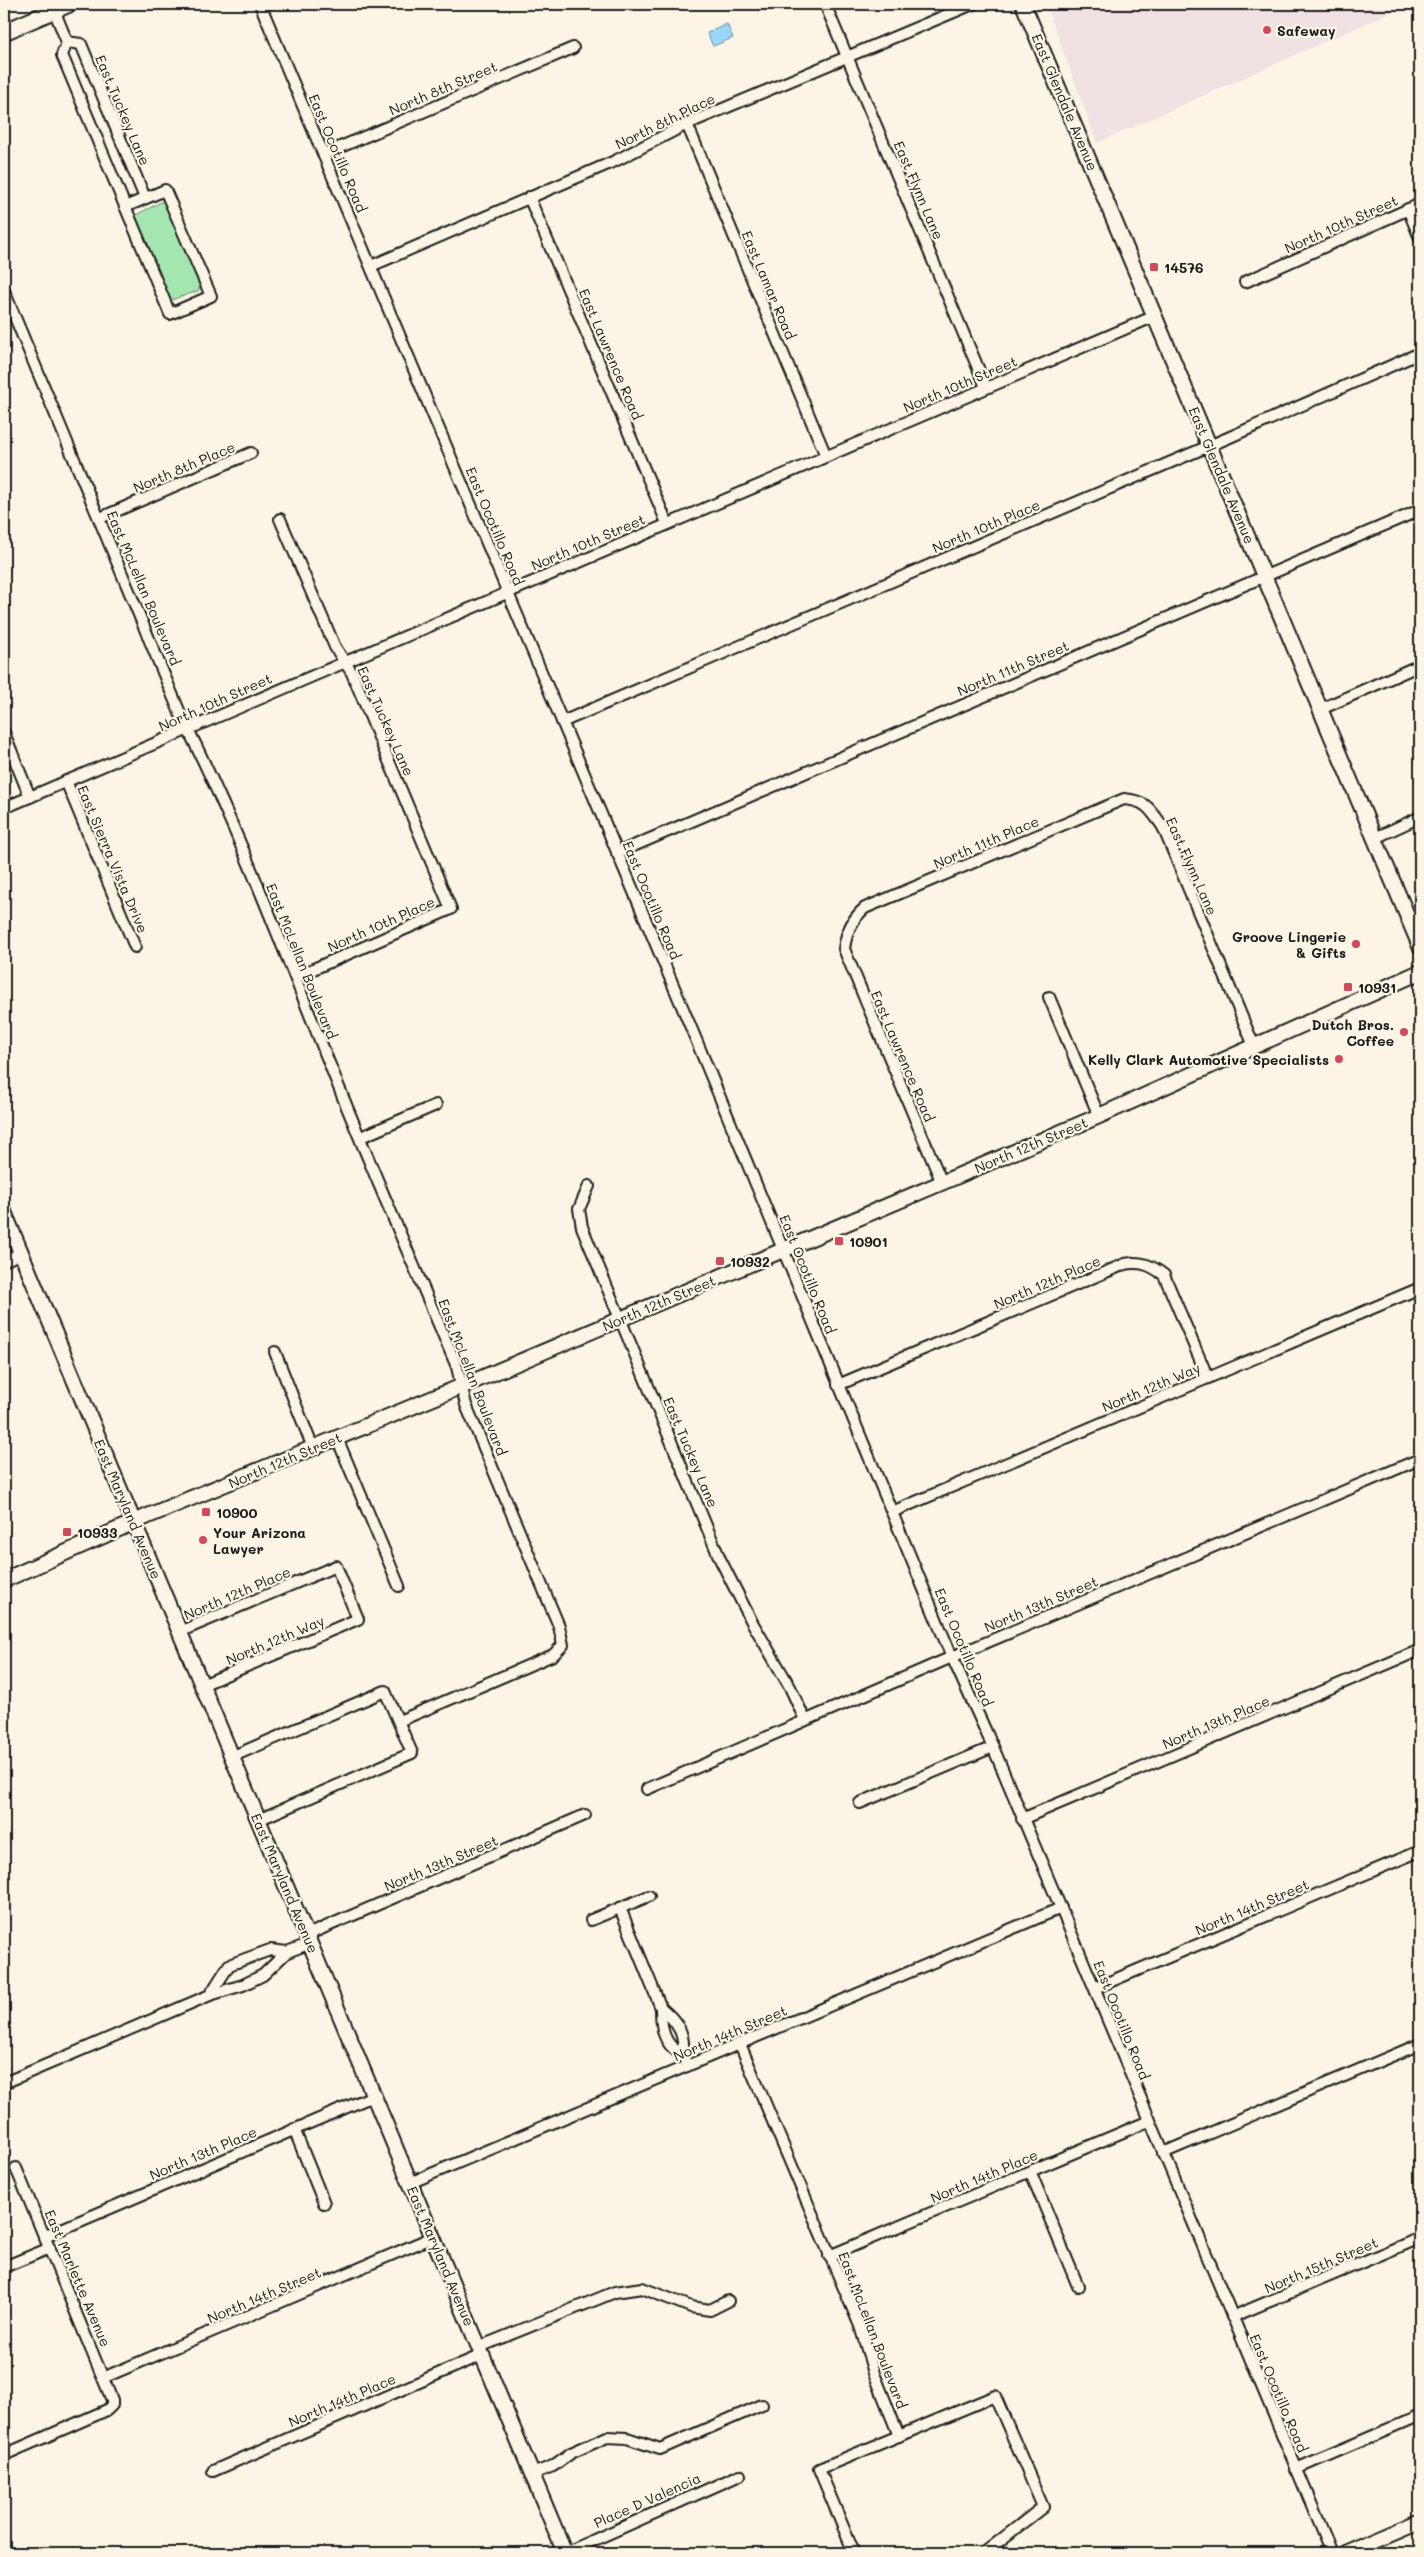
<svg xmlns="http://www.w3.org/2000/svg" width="1424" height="2557" viewBox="0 0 1424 2557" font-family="Mali,sans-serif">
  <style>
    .built { fill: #f0e1e2 }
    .green { fill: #a4e6b0; stroke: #608166 }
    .water { fill: #9ad7fb; stroke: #688ca2 }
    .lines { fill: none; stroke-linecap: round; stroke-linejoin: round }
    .street-casing { stroke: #1c1c1c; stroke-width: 14 }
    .secondary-casing { stroke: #1c1c1c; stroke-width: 18 }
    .primary-casing { stroke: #1c1c1c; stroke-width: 19 }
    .street { stroke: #fcf5e5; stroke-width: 10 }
    .secondary { stroke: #fcf5e5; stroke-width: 14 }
    .primary { stroke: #fcf5e5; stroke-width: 15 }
    .poi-dot { fill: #d1495b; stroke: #fcf5e5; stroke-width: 2 }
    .labels { text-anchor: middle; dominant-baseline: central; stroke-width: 4.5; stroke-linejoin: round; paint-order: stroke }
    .poi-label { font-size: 14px; font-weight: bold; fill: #1c1c1c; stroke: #fcf5e5; text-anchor: start }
    .street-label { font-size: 14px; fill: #1c1c1c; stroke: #fcf5e5 }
  </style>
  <rect width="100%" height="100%" fill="#fcf5e5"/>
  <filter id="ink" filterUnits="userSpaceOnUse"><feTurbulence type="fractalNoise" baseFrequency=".02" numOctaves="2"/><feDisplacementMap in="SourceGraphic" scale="10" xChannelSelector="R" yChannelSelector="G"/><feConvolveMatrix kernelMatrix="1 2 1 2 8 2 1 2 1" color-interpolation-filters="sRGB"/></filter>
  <g filter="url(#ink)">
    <path class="built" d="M 1046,4 L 1404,4 L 1405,6 L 1097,143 Z"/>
    <path class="green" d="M 161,202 L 165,202 L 201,284 L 198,291 L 171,300 L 168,299 L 134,216 Z"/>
    <path class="water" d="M 727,24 L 733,38 L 713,46 L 707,33 Z"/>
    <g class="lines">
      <g class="street-casing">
        <g id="street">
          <path d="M 260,4 L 692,1030 L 952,1657 L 993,1747 L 1332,2553"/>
          <path d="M 825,4 L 986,387"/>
          <path d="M 54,10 L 67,42 L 62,55 L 170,314 L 211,296 L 165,190 L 125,207"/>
          <path d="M 67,42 L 81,44 L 145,198"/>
          <path d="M 687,124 L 826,456"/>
          <path d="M 324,154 L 573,48"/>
          <path d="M 529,197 L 667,523"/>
          <path d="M 1408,209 L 1420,238"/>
          <path d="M 371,266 L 615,161 L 687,124 L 973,4"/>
          <path d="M 1245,282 L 1420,204"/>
          <path d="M 4,291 L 180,713 C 239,830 285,954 334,1075 C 373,1173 416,1270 457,1367 L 466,1405 L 559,1626 L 563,1645 L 553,1655 L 399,1721"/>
          <path d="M 100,518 L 251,453"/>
          <path d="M 280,519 L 335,647 L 352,673 L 451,909 L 295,977"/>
          <path d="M 1321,709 L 1420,665"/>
          <path d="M 562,722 L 1230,437 L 1420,353"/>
          <path d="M 4,733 L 30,797"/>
          <path d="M 66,781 L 135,947"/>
          <path d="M 4,808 L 1155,316"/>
          <path d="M 1375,838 L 1420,817"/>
          <path d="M 617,853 L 1420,510"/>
          <path d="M 1049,997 L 1099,1116"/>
          <path d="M 361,1137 L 436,1105"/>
          <path d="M 942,1183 L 844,949 C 846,933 853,918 865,908 L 1124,799 C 1147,801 1150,809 1163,827 L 1254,1046"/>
          <path d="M 589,1186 L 579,1209 L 582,1227 L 720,1559 L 752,1622 L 790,1687 L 805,1720"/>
          <path d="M 4,1261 L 21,1253"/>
          <path d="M 275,1352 L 313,1448"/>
          <path d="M 838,1385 L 1125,1264 C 1141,1261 1151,1265 1164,1275 L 1208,1378"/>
          <path d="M 337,1438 L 399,1586"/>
          <path d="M 892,1512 L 1420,1288"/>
          <path d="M 179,1632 L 336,1566 L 358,1619 L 202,1685"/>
          <path d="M 231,1757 L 385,1691 L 412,1753 L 258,1820"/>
          <path d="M 647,1789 L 952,1657 L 1420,1459"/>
          <path d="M 860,1803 L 993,1747"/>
          <path d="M 1022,1819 L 1420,1650"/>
          <path d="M 649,1896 L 620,1908 L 661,2008"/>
          <path d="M 591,1920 L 620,1908"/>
          <path d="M 307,1935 L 585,1815"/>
          <path d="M 1095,1988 L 1420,1851"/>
          <path d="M 210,1995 L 229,1965 L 270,1950 L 287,1952"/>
          <path d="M 740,2044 L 860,2326 L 874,2373 L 899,2436"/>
          <path d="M 681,2054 C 663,2044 661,2028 661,2008 C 671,2016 682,2028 683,2042 C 684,2054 682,2055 687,2066"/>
          <path d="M 4,2083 L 210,1995 L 243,1985 L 263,1975 L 287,1952 L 311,1943"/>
          <path d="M 294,2129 L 324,2203"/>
          <path d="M 1163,2153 L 1420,2044"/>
          <path d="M 1030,2171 L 1078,2286"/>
          <path d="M 410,2183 L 1061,1908"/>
          <path d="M 45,2236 L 373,2096"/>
          <path d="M 829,2256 L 1149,2121"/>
          <path d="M 4,2267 L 50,2248"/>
          <path d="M 1232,2317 L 1420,2238"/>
          <path d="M 479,2347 L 615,2292 L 642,2288 L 691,2307 L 710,2310 L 728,2301"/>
          <path d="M 105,2377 L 433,2237"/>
          <path d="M 4,2455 L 107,2410 L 112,2405 L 112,2400 L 16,2168"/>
          <path d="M 1296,2469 L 1420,2416"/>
          <path d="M 213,2471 L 482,2355"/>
          <path d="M 532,2474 L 553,2466 L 571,2453 L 607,2437 L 627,2438 L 660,2449 L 762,2405"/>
          <path d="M 565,2553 L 740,2475"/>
          <path d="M 854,2553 L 819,2469 L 995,2396 L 1043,2507 L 984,2553"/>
        </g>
      </g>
      <g class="secondary-casing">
        <g id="secondary">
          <path d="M 1023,4 L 1420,946"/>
          <path d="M 4,1212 L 565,2553"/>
          <path d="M 4,1580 L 148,1516 L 472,1382 L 1099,1116 L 1420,972"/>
          <path d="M 1345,2553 L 1420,2521"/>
        </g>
      </g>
      <g class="primary-casing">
        <path id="primary" d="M 4,32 L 69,4"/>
      </g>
      <use href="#street" class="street"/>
      <use href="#secondary" class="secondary"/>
      <use href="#primary" class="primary"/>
    </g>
  </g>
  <g class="poi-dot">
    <circle cx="1267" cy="30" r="5"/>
    <rect x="1149" y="262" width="10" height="10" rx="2.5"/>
    <circle cx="1356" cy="944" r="5"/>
    <rect x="1343" y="982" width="10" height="10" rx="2.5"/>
    <circle cx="1404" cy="1032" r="5"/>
    <circle cx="1339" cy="1059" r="5"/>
    <rect x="834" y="1236" width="10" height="10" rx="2.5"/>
    <rect x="715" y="1256" width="10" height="10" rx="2.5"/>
    <rect x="201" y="1507" width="10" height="10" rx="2.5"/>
    <rect x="62" y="1527" width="10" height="10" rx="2.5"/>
    <circle cx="203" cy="1540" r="5"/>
  </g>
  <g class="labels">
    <g class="poi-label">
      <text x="1277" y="30">Safeway</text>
      <text x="1164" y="267">14576</text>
      <text x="1346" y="936" text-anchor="end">Groove Lingerie<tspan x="1346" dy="16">&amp; Gifts</tspan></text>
      <text x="1358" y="987">10931</text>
      <text x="1394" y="1024" text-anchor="end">Dutch Bros.<tspan x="1394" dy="16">Coffee</tspan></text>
      <text x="1329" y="1059" text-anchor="end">Kelly Clark Automotive Specialists</text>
      <text x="849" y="1241">10901</text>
      <text x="730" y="1261">10932</text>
      <text x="216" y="1512">10900</text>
      <text x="77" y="1532">10933</text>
      <text x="213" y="1532">Your Arizona<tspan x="213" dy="16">Lawyer</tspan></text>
    </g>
    <g class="street-label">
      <text transform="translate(443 88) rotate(-23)">North 8th Street</text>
      <text transform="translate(1065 102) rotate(67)">East Glendale Avenue</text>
      <text transform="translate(123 110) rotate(67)">East Tuckey Lane</text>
      <text transform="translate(665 121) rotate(-26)">North 8th Place</text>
      <text transform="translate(338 153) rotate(67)">East Ocotillo Road</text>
      <text transform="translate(919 190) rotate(67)">East Flynn Lane</text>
      <text transform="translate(1341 224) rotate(-24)">North 10th Street</text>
      <text transform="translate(769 285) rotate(67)">East Lamar Road</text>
      <text transform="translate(611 354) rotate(67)">East Lawrence Road</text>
      <text transform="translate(960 384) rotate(-23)">North 10th Street</text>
      <text transform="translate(184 467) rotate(-23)">North 8th Place</text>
      <text transform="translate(1222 475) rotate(67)">East Glendale Avenue</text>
      <text transform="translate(495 526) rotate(67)">East Ocotillo Road</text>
      <text transform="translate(986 526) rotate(-23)">North 10th Place</text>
      <text transform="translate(588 542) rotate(-23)">North 10th Street</text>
      <text transform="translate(144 588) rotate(67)">East McLellan Boulevard</text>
      <text transform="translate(1013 668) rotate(-23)">North 11th Street</text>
      <text transform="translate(215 702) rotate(-24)">North 10th Street</text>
      <text transform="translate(386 721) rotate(66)">East Tuckey Lane</text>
      <text transform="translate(986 842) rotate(-23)">North 11th Place</text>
      <text transform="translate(113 859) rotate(67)">East Sierra Vista Drive</text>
      <text transform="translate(1192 866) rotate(66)">East Flynn Lane</text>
      <text transform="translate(652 900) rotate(67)">East Ocotillo Road</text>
      <text transform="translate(381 924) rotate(-24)">North 10th Place</text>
      <text transform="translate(302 961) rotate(68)">East McLellan Boulevard</text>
      <text transform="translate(903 1056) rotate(67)">East Lawrence Road</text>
      <text transform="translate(1031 1145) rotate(-23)">North 12th Street</text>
      <text transform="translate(808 1274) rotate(68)">East Ocotillo Road</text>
      <text transform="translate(1047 1282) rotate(-23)">North 12th Place</text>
      <text transform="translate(659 1303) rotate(-23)">North 12th Street</text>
      <text transform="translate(473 1377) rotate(69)">East McLellan Boulevard</text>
      <text transform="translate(1151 1387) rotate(-23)">North 12th Way</text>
      <text transform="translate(691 1452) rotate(67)">East Tuckey Lane</text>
      <text transform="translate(285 1460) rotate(-23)">North 12th Street</text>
      <text transform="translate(128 1509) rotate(67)">East Maryland Avenue</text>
      <text transform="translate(237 1593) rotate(-23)">North 12th Place</text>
      <text transform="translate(1041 1604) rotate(-23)">North 13th Street</text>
      <text transform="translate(275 1640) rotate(-23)">North 12th Way</text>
      <text transform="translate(964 1647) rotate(67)">East Ocotillo Road</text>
      <text transform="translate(1216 1722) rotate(-23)">North 13th Place</text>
      <text transform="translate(441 1863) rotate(-23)">North 13th Street</text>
      <text transform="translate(285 1883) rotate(67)">East Maryland Avenue</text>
      <text transform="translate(1252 1907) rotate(-23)">North 14th Street</text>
      <text transform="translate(1122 2020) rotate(68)">East Ocotillo Road</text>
      <text transform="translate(730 2033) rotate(-23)">North 14th Street</text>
      <text transform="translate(203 2153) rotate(-23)">North 13th Place</text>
      <text transform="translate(984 2176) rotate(-23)">North 14th Place</text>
      <text transform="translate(441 2256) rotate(67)">East Maryland Avenue</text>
      <text transform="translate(1321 2265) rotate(-23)">North 15th Street</text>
      <text transform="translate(78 2278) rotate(67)">East Marlette Avenue</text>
      <text transform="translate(264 2295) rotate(-23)">North 14th Street</text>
      <text transform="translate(873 2330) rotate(69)">East McLellan Boulevard</text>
      <text transform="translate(1279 2393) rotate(67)">East Ocotillo Road</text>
      <text transform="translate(342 2400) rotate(-23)">North 14th Place</text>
      <text transform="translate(647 2500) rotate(-24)">Place D Valencia</text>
    </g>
  </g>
  <rect width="1424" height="2557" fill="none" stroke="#fcf5e5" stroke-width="20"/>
  <rect x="10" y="10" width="1404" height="2537" fill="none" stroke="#1c1c1c" stroke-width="2" filter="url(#ink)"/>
</svg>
